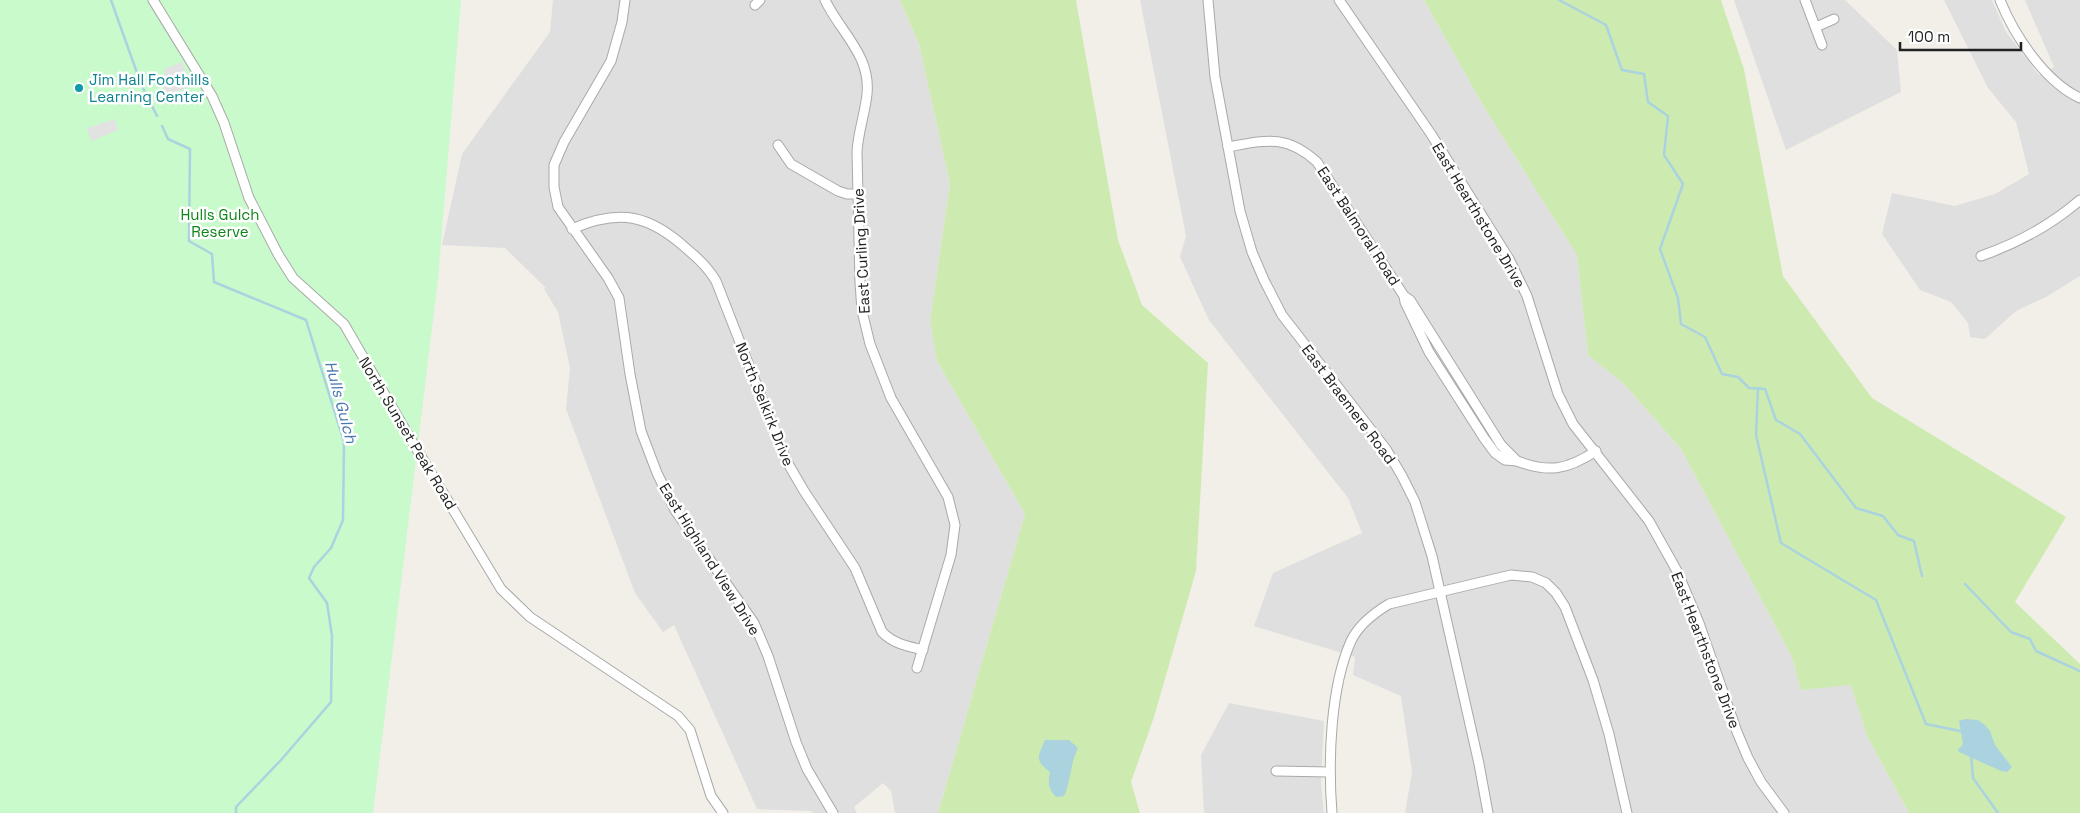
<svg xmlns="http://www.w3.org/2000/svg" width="2080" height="813" viewBox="0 0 2080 813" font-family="'Space Grotesk',sans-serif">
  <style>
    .residential { fill: #e0dfdf }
    .grass { fill: #cdebb0 }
    .park { fill: #c8facc }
    .parking { fill: #e2e2e2 }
    .water { fill: #aad3df }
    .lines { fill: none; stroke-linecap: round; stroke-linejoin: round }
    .stream { stroke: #aad3df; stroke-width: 2.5 }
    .street-casing { stroke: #a9a9a9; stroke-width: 11 }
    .street { stroke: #fff; stroke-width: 9 }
    .culture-dot { fill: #0f9aa8; stroke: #fff; stroke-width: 2 }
    .labels { text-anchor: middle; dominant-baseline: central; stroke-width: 5; stroke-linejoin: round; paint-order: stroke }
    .culture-label { font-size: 15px; fill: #0d838f; stroke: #fff; text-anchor: start }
    .park-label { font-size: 15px; fill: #0c8416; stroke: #fff }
    .street-label { font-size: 15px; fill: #222; stroke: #fff }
    .water-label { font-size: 16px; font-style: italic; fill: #4a7aab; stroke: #fff }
  </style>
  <rect width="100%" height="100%" fill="#f2efe9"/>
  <g class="residential">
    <path d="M 553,0 L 900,0 L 919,44 L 950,184 L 930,321 L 937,361 L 1025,514 L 938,813 L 895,813 L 891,791 L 883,783 L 854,807 L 857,813 L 813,813 L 811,811 L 757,809 L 674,625 L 663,632 L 635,593 L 566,409 L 570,368 L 558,312 L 544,289 L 546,288 L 505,248 L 442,245 L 462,154 L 550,32 Z"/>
    <path d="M 1140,0 L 1424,0 L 1481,102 L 1577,255 L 1588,355 L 1625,385 L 1681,449 L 1792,657 L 1801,690 L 1851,684 L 1867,736 L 1909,813 L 1405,813 L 1412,772 L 1401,696 L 1353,675 L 1355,657 L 1254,626 L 1273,573 L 1362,533 L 1348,498 L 1209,320 L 1180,257 L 1186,236 Z"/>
    <path d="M 1734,0 L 1845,0 L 1897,50 L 1901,92 L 1786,150 Z"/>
    <path d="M 1944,0 L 1992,0 L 2006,32 L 2039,75 L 2054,67 L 2025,0 L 2080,0 L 2080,276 L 2046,297 L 2016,311 L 1985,339 L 1970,337 L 1968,323 L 1951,302 L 1920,290 L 1882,234 L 1892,193 L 1955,206 L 1995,194 L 2029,174 L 2016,122 L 1988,88 Z"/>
    <path d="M 1229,703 L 1324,721 L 1321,783 L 1324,813 L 1204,813 L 1201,755 Z"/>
  </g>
  <g class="grass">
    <path d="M 900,0 L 1076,0 L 1118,240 L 1142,305 L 1208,363 L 1196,571 L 1154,717 L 1131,782 L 1140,813 L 938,813 L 1025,514 L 937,361 L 930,321 L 950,184 L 919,44 Z"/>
    <path d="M 1424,0 L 1721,0 L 1744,69 L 1783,276 L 1872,398 L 2066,517 L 2015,602 L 2080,664 L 2080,813 L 1909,813 L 1867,736 L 1851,685 L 1801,690 L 1792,657 L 1681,449 L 1625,385 L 1588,355 L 1577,255 L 1481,102 Z"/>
  </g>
  <path class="park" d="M 0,0 L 461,0 L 438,279 L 373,813 L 0,813 Z"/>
  <g class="parking">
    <path d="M 182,62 L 191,86 L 167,96 L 159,77 L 165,74 L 164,69 Z"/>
    <path d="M 115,119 L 118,130 L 91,141 L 87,128 Z"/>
  </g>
  <g class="water">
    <path d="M 1965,719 L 1978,720 L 1985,725 L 1990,731 L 1995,745 L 2012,767 L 2007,772 L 2001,771 L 1959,752 L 1958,750 L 1963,744 L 1959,721 Z"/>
    <path d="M 1045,740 L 1069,740 L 1078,748 C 1070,764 1071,781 1064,796 L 1056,797 C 1048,789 1048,783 1050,772 C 1034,760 1038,757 1045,740 Z"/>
  </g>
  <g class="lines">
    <g class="stream">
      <path d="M 111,0 L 141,84 L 157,116"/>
      <path d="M 1559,0 L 1606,25 L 1622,70 L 1644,74 L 1648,102 L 1668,116 L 1664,155 L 1683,184 L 1660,249 L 1678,298 L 1681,324 L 1705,337 L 1722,374 L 1738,377 L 1749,388 L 1765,389 L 1776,420 L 1800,434 L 1856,508 L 1883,516 L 1898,535 L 1914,541 L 1922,576"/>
      <path d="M 162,126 L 168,139 L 190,149 L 189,241 L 212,254 L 214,282 L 306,320 L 344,442 L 343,520 L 331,548 L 314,567 L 309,578 L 327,603 L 332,636 L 331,702 L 281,760 L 236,807 L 236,813"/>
      <path d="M 1758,388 L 1756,435 L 1781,543 L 1876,600 L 1926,724 L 1960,731"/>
      <path d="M 1965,584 L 2011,632 L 2030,639 L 2036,651 L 2080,671"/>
      <path d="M 1971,753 L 1973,778 L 1998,813"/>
    </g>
    <g class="street-casing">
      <g id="street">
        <path d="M 153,0 L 212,96 L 224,123 L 249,198 L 278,254 L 293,278 L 344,324 L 410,438 L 501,589 L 530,617 L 678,716 L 690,730 L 711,796 L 723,813"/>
        <path d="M 625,0 L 622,22 L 611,61 L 564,142 L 554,165 L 554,187 L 558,207 L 608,278 L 619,298 L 630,374 L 641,431 L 657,473 L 675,510 L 754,623 L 768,656 L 796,742 L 807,769 L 833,813"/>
        <path d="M 825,0 C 840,32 871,55 867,94 C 865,114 858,132 857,152 L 860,282 L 862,311 L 870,344 L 891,398 L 948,497 L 955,525 L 951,555 L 917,668"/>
        <path d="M 1208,0 L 1215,77 L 1240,211 L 1252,252 L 1264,280 L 1282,315 L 1386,449 L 1402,476 L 1415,502 L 1432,556 L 1479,764 L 1488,813"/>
        <path d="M 1339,0 L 1431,134 L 1509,259 L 1527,296 L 1558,394 L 1573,424 L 1649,521 L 1677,571 L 1699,623 L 1737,732 L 1748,758 L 1761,782 L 1784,813"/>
        <path d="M 1805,0 L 1822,45"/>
        <path d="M 2000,0 C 2014,35 2045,82 2080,98"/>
        <path d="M 755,5 L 760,0"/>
        <path d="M 1816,27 L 1834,19"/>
        <path d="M 778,145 L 791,164 L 838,191 L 847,194 L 857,194"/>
        <path d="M 1228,147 C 1266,140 1286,134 1317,162 L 1404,296 L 1410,300 L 1501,445 L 1517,461 L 1505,460 L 1495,453 L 1484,438 L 1429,352 L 1405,302 L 1404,296"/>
        <path d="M 572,229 C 620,208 650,215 688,250 C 699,259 709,269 716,281 L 786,460 L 804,491 L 855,568 L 882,632 C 894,644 907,646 923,650"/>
        <path d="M 1981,256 C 2018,243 2050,226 2080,200"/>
        <path d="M 1517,461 C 1549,473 1567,470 1596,451"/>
        <path d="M 1276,771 L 1330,772"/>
        <path d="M 1332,813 C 1328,762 1330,688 1351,641 C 1359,624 1374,613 1389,604 L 1511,575 L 1532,577 L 1546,583 L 1556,593 L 1565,607 L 1593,680 L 1609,734 L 1627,813"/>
      </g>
    </g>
    <use href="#street" class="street"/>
  </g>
  <circle class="culture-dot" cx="79" cy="88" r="5"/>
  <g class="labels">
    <g class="culture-label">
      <text x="89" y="79">Jim Hall Foothills<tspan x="89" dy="17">Learning Center</tspan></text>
    </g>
    <g class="park-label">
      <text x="220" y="214">Hulls Gulch<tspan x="220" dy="17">Reserve</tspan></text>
    </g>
    <g class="street-label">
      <text transform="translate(1479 215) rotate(59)">East Hearthstone Drive</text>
      <text transform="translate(1359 226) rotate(57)">East Balmoral Road</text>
      <text transform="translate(861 251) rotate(-93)">East Curling Drive</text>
      <text transform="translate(765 404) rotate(68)">North Selkirk Drive</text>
      <text transform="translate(1349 404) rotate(53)">East Braemere Road</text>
      <text transform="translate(408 433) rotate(59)">North Sunset Peak Road</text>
      <text transform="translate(710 559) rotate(58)">East Highland View Drive</text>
      <text transform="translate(1706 650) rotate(69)">East Hearthstone Drive</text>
    </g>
    <g class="water-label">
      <text transform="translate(341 402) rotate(75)">Hulls Gulch</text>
    </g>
  </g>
  <path d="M1900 42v8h121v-8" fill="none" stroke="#222222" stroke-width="2.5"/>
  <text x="1908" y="42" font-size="15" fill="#222222" stroke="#ffffff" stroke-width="4" paint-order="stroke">100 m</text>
</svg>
